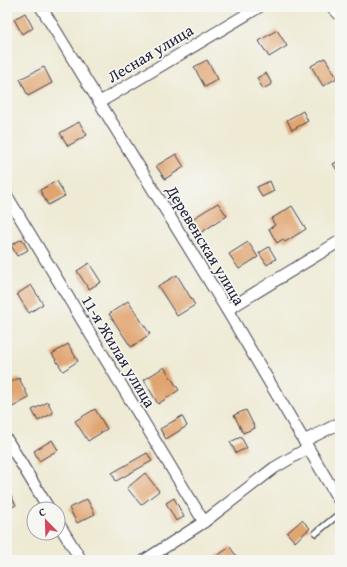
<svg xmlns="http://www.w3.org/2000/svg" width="347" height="567" viewBox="0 0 347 567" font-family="'Gentium Book Plus',serif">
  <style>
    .building { fill: #e0a470 }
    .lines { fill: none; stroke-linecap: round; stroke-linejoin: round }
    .lane-casing { stroke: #414052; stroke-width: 8 }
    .street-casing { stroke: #414052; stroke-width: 13 }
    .lane { stroke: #fff; stroke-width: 5.5 }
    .street { stroke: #fff; stroke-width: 11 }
    .labels { text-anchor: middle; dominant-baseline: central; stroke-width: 3.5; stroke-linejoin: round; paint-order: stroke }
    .street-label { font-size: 16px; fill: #22223b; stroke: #f6f6f2 }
  </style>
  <rect width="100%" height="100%" fill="#f6f6f2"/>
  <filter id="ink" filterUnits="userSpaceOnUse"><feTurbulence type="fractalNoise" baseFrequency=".025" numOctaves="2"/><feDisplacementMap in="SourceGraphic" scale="8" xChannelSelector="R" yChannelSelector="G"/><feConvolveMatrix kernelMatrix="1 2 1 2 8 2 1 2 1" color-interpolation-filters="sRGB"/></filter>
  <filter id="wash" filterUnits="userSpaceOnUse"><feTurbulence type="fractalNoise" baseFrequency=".012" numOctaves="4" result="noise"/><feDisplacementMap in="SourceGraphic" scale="16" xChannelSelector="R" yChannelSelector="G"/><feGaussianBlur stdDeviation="0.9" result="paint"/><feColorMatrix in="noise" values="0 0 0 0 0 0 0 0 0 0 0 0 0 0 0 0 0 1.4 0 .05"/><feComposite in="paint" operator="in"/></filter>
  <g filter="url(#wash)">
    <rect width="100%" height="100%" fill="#eeead4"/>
    <g id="blocks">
      <g class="building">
        <path d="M 25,13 L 33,28 L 22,34 L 14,19 Z"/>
        <path d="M 277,30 L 287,46 L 269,57 L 259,41 Z"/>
        <path d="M 325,58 L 337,78 L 323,86 L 311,66 Z"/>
        <path d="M 207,60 L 218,79 L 205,87 L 194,67 Z"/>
        <path d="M 44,67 L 52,83 L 28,96 L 20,79 Z"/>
        <path d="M 266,73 L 272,84 L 263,89 L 257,78 Z"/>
        <path d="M 303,111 L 308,121 L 292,130 L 287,120 Z"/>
        <path d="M 79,122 L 87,135 L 68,146 L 60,133 Z"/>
        <path d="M 176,154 L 184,167 L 165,179 L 156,166 Z"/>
        <path d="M 340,160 L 340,175 L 333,164 Z"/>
        <path d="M 57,181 L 65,196 L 48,205 L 40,190 Z"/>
        <path d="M 270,181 L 274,191 L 262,197 L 257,187 Z"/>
        <path d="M 218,203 L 227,216 L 197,235 L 189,221 Z"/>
        <path d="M 292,206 L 306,229 L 285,242 L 283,239 L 277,243 L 269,229 L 275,225 L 271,219 Z"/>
        <path d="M 22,239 L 28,250 L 17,256 L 11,245 Z"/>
        <path d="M 248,242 L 258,257 L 239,269 L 229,254 Z"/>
        <path d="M 269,247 L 276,259 L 267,265 L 259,253 Z"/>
        <path d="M 89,263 L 101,282 L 89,289 L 77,271 Z"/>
        <path d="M 177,275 L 195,305 L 177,316 L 158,286 Z"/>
        <path d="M 31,285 L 43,304 L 29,313 L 17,294 Z"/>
        <path d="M 128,301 L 150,334 L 131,347 L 109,314 Z"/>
        <path d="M 68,344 L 78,361 L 63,371 L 52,354 Z"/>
        <path d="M 164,367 L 179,390 L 158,404 L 144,380 Z"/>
        <path d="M 19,378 L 29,398 L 9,409 L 7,406 L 7,384 Z"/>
        <path d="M 48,402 L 53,413 L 38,421 L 32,410 Z"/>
        <path d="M 95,409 L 107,429 L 88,441 L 75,421 Z"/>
        <path d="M 246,410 L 255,428 L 243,433 L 234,415 Z"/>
        <path d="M 182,416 L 187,426 L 166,439 L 160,429 Z"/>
        <path d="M 241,437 L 247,448 L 236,453 L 230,442 Z"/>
        <path d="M 52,440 L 58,450 L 39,461 L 34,451 Z"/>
        <path d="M 147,453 L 152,461 L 116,481 L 112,473 Z"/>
        <path d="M 145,473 L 159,491 L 141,505 L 127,488 Z"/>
        <path d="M 7,488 L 16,505 L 7,510 Z"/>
        <path d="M 174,498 L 184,517 L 176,521 L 166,503 Z"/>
        <path d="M 87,499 L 95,514 L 77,523 L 69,508 Z"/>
        <path d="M 302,520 L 310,528 L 295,542 L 287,533 Z"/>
        <path d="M 230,547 L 239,560 L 211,560 Z"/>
      </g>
    </g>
  </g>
  <g filter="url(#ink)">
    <use href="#blocks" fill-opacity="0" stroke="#414052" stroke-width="1"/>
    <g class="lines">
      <g class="lane-casing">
        <path id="lane" d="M 316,533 L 340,513"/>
      </g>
      <g class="street-casing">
        <g id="street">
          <path d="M 41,7 L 227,310 L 340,502"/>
          <path d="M 332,7 L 340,15"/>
          <path d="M 100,102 L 259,7"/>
          <path d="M 7,196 L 204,522"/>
          <path d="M 227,310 L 340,241"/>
          <path d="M 7,440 L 49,509"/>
          <path d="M 304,441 L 340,423"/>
          <path d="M 58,523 L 81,560"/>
          <path d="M 145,560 L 204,522 L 274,468 L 308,448"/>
        </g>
      </g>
      <use href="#lane" class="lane"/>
      <use href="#street" class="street"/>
    </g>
  </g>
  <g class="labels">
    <g class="street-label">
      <text transform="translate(150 53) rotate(-31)">Лесная улица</text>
      <text transform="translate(206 245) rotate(59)">Деревенская улица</text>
      <text transform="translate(119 351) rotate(59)">11-я Жилая улица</text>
    </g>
  </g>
  <rect width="347" height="567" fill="none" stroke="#f6f6f2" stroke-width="24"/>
  <g transform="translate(46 521) rotate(337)"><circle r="19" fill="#f6f6f2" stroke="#a1a1a9"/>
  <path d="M0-3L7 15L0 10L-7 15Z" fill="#d1495b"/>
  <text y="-6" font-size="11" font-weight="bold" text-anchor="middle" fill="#22223b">С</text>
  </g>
</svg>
